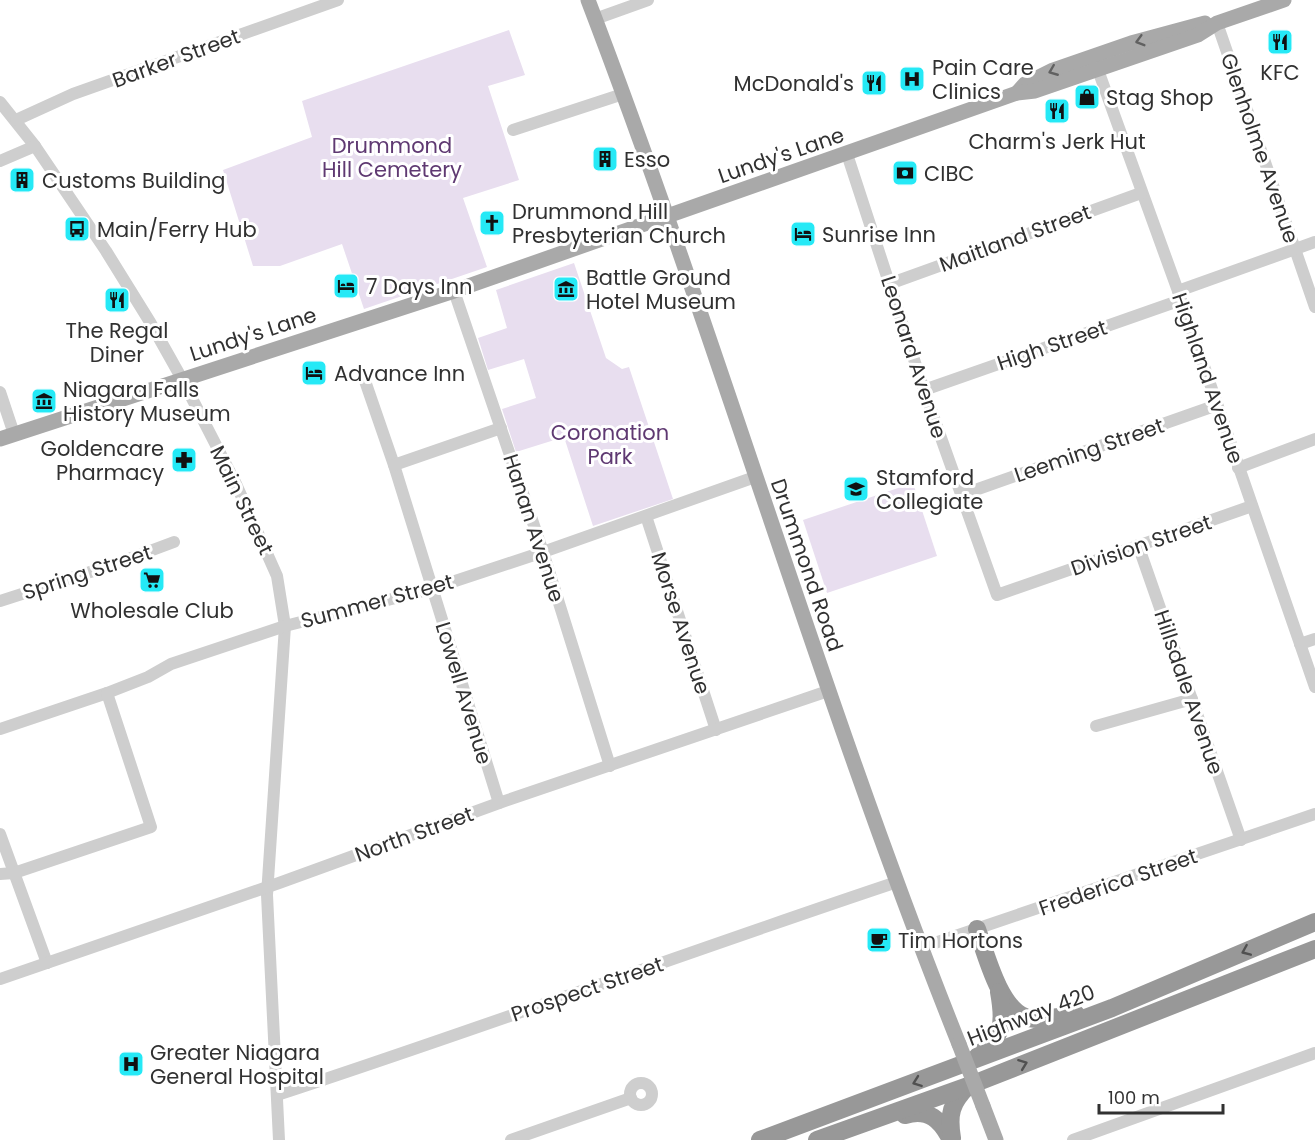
<svg xmlns="http://www.w3.org/2000/svg" width="1315" height="1140" viewBox="0 0 1315 1140" font-family="Poppins,sans-serif">
  <style>
    .green { fill: #e8deef }
    .lines { fill: none; stroke-linecap: round; stroke-linejoin: round }
    .minor { stroke: #cecece; stroke-width: 12 }
    .major { stroke: #a9a9a9; stroke-width: 15 }
    .highway { stroke: #989898; stroke-width: 18 }
    .major-bridge { stroke: #a9a9a9; stroke-width: 15 }
    .oneway { stroke: #616161 }
    .oneway2 { stroke: #505050 }
    .labels { text-anchor: middle; dominant-baseline: central; stroke-width: 6; stroke-linejoin: round; paint-order: stroke }
    .street-label { font-size: 21px; fill: #313131; stroke: #fff }
    .poi-label { font-size: 21px; fill: #313131; stroke: #fff; text-anchor: start }
    .park-label { font-size: 21px; fill: #5f3972; stroke: #fff }
  </style>
  <rect width="100%" height="100%" fill="#fff"/>
  <g class="green">
    <path d="M 509,30 L 525,75 L 488,86 L 519,180 L 463,198 L 487,267 L 364,309 L 342,244 L 280,266 L 253,266 L 223,170 L 312,137 L 302,101 Z"/>
    <path d="M 574,263 L 606,358 L 622,369 L 629,367 L 673,499 L 593,526 L 564,437 L 516,452 L 502,409 L 536,398 L 524,359 L 488,370 L 478,338 L 507,328 L 496,290 Z"/>
    <path d="M 913,483 L 937,556 L 827,593 L 803,520 Z"/>
  </g>
  <g class="lines">
    <g class="minor">
      <path d="M 595,19 L 648,0"/>
      <path d="M 1217,23 L 1315,307"/>
      <path d="M 1098,70 L 1178,291 L 1315,687"/>
      <path d="M 0,102 L 35,146 L 106,251 L 150,322 L 182,379 L 236,484 L 277,576 L 285,626 L 267,895 L 279,1140"/>
      <path d="M 16,120 L 73,94 L 338,0"/>
      <path d="M 513,130 L 623,94"/>
      <path d="M 847,154 L 924,390 L 997,595 L 1252,506"/>
      <path d="M 0,161 L 35,146"/>
      <path d="M 889,284 L 1141,193"/>
      <path d="M 454,291 L 543,552 L 610,766"/>
      <path d="M 1178,291 L 1315,242"/>
      <path d="M 364,378 L 394,465 L 499,803"/>
      <path d="M 924,390 L 1181,300"/>
      <path d="M 0,392 L 14,434"/>
      <path d="M 394,465 L 501,428"/>
      <path d="M 1238,468 L 1315,439"/>
      <path d="M 961,495 L 1217,405"/>
      <path d="M 646,516 L 716,730"/>
      <path d="M 1138,545 L 1241,840"/>
      <path d="M 0,601 L 115,564 L 174,542"/>
      <path d="M 1300,644 L 1315,639"/>
      <path d="M 1096,726 L 1192,699"/>
      <path d="M 0,729 L 107,693 L 148,677 L 171,664 L 285,626 L 431,589 L 543,552 L 755,477"/>
      <path d="M 0,834 L 47,963"/>
      <path d="M 0,874 L 14,873 L 151,827 L 107,693"/>
      <path d="M 920,948 L 1315,814"/>
      <path d="M 0,979 L 279,883 L 499,803 L 828,691"/>
      <circle cx="641" cy="1094" r="11"/>
      <path d="M 277,1095 C 485,1027 690,951 897,882"/>
      <path d="M 511,1140 L 631,1098"/>
      <path d="M 1073,1140 L 1315,1053"/>
    </g>
    <g class="major">
      <path d="M 588,0 C 720,345 822,701 959,1044"/>
      <path d="M 1017,93 L 1025,84 L 1053,70 L 1131,43 L 1205,23"/>
      <path d="M 0,439 L 454,291 L 1017,93 L 1035,91 L 1198,35 L 1217,23 L 1284,0"/>
      <path d="M 983,1106 L 996,1140"/>
    </g>
    <g class="highway">
      <path d="M 977,929 C 986,954 999,1007 1025,1017 C 1037,1022 1063,1016 1076,1014"/>
      <path d="M 977,1057 C 1003,1034 1005,1026 999,992"/>
      <path d="M 905,1115 C 929,1108 941,1120 951,1140"/>
      <path d="M 952,1138 C 948,1114 951,1103 968,1086"/>
      <path d="M 760,1140 L 1112,1008 L 1315,922"/>
      <path d="M 817,1140 L 968,1086 L 1315,949"/>
    </g>
    <path class="major-bridge" d="M 959,1044 L 983,1106"/>
  </g>
  <defs><path id="oneway-chevron" d="M-2-3.5L2.5 0L-2 3.5" fill="none" stroke-width="1.6" stroke-linecap="round" stroke-linejoin="round" transform="scale(1.5)"/></defs>
  <g class="oneway">
    <use href="#oneway-chevron" transform="translate(1140 41) rotate(164)"/>
    <use href="#oneway-chevron" transform="translate(1053 71) rotate(158)"/>
  </g>
  <g class="oneway2">
    <use href="#oneway-chevron" transform="translate(1246 951) rotate(157)"/>
    <use href="#oneway-chevron" transform="translate(1023 1064) rotate(-21)"/>
    <use href="#oneway-chevron" transform="translate(917 1082) rotate(160)"/>
  </g>
  <defs>
    <g id="restaurant-square" transform="scale(1.35)"><rect x="-9" y="-9" width="18" height="18" rx="4" fill="#25e9f6" stroke="#fff"/><path d="M-5-6h1v4h1v-4h1v4h1v-4h1v5L-1.5 .5V6h-2V.5L-5-1ZM5-6V6H3V1.5H1.5Q1.5-4 5-6Z" fill="#111"/></g>
    <g id="hospital-square" transform="scale(1.35)"><rect x="-9" y="-9" width="18" height="18" rx="4" fill="#25e9f6" stroke="#fff"/><path d="M-5-5h3v3.5h4V-5h3V5h-3V1.5h-4V5h-3Z" fill="#111"/></g>
    <g id="shop-square" transform="scale(1.35)"><rect x="-9" y="-9" width="18" height="18" rx="4" fill="#25e9f6" stroke="#fff"/><path d="M-5-2.5h2.3a2.7 3.5 0 0 1 5.4 0H5L5.5 6h-11ZM-1.5-2.5h3a1.5 2.3 0 0 0-3 0Z" fill="#111"/></g>
    <g id="building-square" transform="scale(1.35)"><rect x="-9" y="-9" width="18" height="18" rx="4" fill="#25e9f6" stroke="#fff"/><path d="M-4-6H4V6H1V3H-1V6H-4ZM-2.5-4.3h1.7v1.8h-1.7ZM.8-4.3h1.7v1.8H.8ZM-2.5-1h1.7V.8h-1.7ZM.8-1h1.7V.8H.8Z" fill="#111"/></g>
    <g id="bank-square" transform="scale(1.35)"><rect x="-9" y="-9" width="18" height="18" rx="4" fill="#25e9f6" stroke="#fff"/><path d="M-6-4H6V4H-6ZM0-2.3a2.3 2.3 0 1 0 0 4.6a2.3 2.3 0 1 0 0-4.6Z" fill="#111"/></g>
    <g id="church-square" transform="scale(1.35)"><rect x="-9" y="-9" width="18" height="18" rx="4" fill="#25e9f6" stroke="#fff"/><path d="M-1.2-6h2.4v3.5h3.3v2.4h-3.3V6h-2.4V-.1h-3.3v-2.4h3.3Z" fill="#111"/></g>
    <g id="bus-square" transform="scale(1.35)"><rect x="-9" y="-9" width="18" height="18" rx="4" fill="#25e9f6" stroke="#fff"/><path d="M-5-6H5V4H4V6H2V4H-2V6H-4V4H-5ZM-3.5-4V0h7V-4ZM-3.5 1.2v1.5H-2V1.2ZM2 1.2v1.5H3.5V1.2Z" fill="#111"/></g>
    <g id="hotel-square" transform="scale(1.35)"><rect x="-9" y="-9" width="18" height="18" rx="4" fill="#25e9f6" stroke="#fff"/><path d="M-6-4.5h1.5V1H6V5H4.5V3h-9V5H-6ZM-4 0a1.8 1.8 0 1 1 3.6 0ZM.5 0V-2.5h3Q6-2.5 6 0Z" fill="#111"/></g>
    <g id="museum-square" transform="scale(1.35)"><rect x="-9" y="-9" width="18" height="18" rx="4" fill="#25e9f6" stroke="#fff"/><path d="M0-6L6-3V-2H-6V-3ZM-5-1h2V3h-2ZM-1-1h2V3h-2ZM3-1h2V3H3ZM-6 4H6V6H-6Z" fill="#111"/></g>
    <g id="pharmacy-square" transform="scale(1.35)"><rect x="-9" y="-9" width="18" height="18" rx="4" fill="#25e9f6" stroke="#fff"/><path d="M-2-6h4v4h4v4h-4v4h-4v-4h-4v-4h4Z" fill="#111"/></g>
    <g id="school-square" transform="scale(1.35)"><rect x="-9" y="-9" width="18" height="18" rx="4" fill="#25e9f6" stroke="#fff"/><path d="M0-5L7-2L0 1L-7-2ZM-4 1L0 2.5L4 1V4Q0 6-4 4Z" fill="#111"/></g>
    <g id="supermarket-square" transform="scale(1.35)"><rect x="-9" y="-9" width="18" height="18" rx="4" fill="#25e9f6" stroke="#fff"/><path d="M-6-5.5h2.5l.6 2H6L4.5 2H-2.5L-4.4-4H-6ZM-1.5 3.2a1.3 1.3 0 1 0 .1 0ZM3 3.2a1.3 1.3 0 1 0 .1 0Z" fill="#111"/></g>
    <g id="cafe-square" transform="scale(1.35)"><rect x="-9" y="-9" width="18" height="18" rx="4" fill="#25e9f6" stroke="#fff"/><path d="M-5.5-4.5H6V0H3Q3 3.5 0 3.5H-2.5Q-5.5 3.5-5.5 0ZM3-3.2v2h1.7v-2ZM-6 4.5H4V6H-6Z" fill="#111"/></g>
  </defs>
  <g fill-rule="evenodd">
    <use href="#restaurant-square" x="1280" y="42"/>
    <use href="#hospital-square" x="912" y="79"/>
    <use href="#restaurant-square" x="874" y="83"/>
    <use href="#shop-square" x="1087" y="97"/>
    <use href="#restaurant-square" x="1057" y="111"/>
    <use href="#building-square" x="605" y="159"/>
    <use href="#bank-square" x="905" y="173"/>
    <use href="#building-square" x="22" y="180"/>
    <use href="#church-square" x="492" y="223"/>
    <use href="#bus-square" x="77" y="229"/>
    <use href="#hotel-square" x="803" y="234"/>
    <use href="#hotel-square" x="346" y="286"/>
    <use href="#museum-square" x="566" y="289"/>
    <use href="#restaurant-square" x="117" y="300"/>
    <use href="#hotel-square" x="314" y="373"/>
    <use href="#museum-square" x="44" y="401"/>
    <use href="#pharmacy-square" x="184" y="460"/>
    <use href="#school-square" x="856" y="489"/>
    <use href="#supermarket-square" x="152" y="580"/>
    <use href="#cafe-square" x="879" y="940"/>
    <use href="#hospital-square" x="131" y="1064"/>
  </g>
  <g class="labels">
    <g class="street-label">
      <text transform="translate(176 58) rotate(-20)">Barker Street</text>
      <text transform="translate(1260 148) rotate(71)">Glenholme Avenue</text>
      <text transform="translate(781 155) rotate(-19)">Lundy's Lane</text>
      <text transform="translate(1015 238) rotate(-20)">Maitland Street</text>
      <text transform="translate(253 334) rotate(-18)">Lundy's Lane</text>
      <text transform="translate(1052 345) rotate(-19)">High Street</text>
      <text transform="translate(914 357) rotate(72)">Leonard Avenue</text>
      <text transform="translate(1208 378) rotate(71)">Highland Avenue</text>
      <text transform="translate(1089 450) rotate(-19)">Leeming Street</text>
      <text transform="translate(242 500) rotate(64)">Main Street</text>
      <text transform="translate(534 528) rotate(72)">Hanan Avenue</text>
      <text transform="translate(1141 545) rotate(-19)">Division Street</text>
      <text transform="translate(807 565) rotate(71)">Drummond Road</text>
      <text transform="translate(87 572) rotate(-18)">Spring Street</text>
      <text transform="translate(377 601) rotate(-15)">Summer Street</text>
      <text transform="translate(681 623) rotate(72)">Morse Avenue</text>
      <text transform="translate(1189 692) rotate(71)">Hillsdale Avenue</text>
      <text transform="translate(464 693) rotate(73)">Lowell Avenue</text>
      <text transform="translate(414 834) rotate(-20)">North Street</text>
      <text transform="translate(1118 882) rotate(-19)">Frederica Street</text>
      <text transform="translate(587 989) rotate(-19)">Prospect Street</text>
      <text transform="translate(1031 1015) rotate(-21)">Highway 420</text>
    </g>
    <g class="poi-label">
      <text x="932" y="67">Pain Care<tspan x="932" dy="24">Clinics</tspan></text>
      <text x="1280" y="72" text-anchor="middle">KFC</text>
      <text x="854" y="83" text-anchor="end">McDonald's</text>
      <text x="1106" y="97">Stag Shop</text>
      <text x="1057" y="141" text-anchor="middle">Charm's Jerk Hut</text>
      <text x="624" y="159">Esso</text>
      <text x="924" y="173">CIBC</text>
      <text x="42" y="180">Customs Building</text>
      <text x="512" y="211">Drummond Hill<tspan x="512" dy="24">Presbyterian Church</tspan></text>
      <text x="97" y="229">Main/Ferry Hub</text>
      <text x="822" y="234">Sunrise Inn</text>
      <text x="586" y="277">Battle Ground<tspan x="586" dy="24">Hotel Museum</tspan></text>
      <text x="366" y="286">7 Days Inn</text>
      <text x="117" y="330" text-anchor="middle">The Regal<tspan x="117" dy="24">Diner</tspan></text>
      <text x="334" y="373">Advance Inn</text>
      <text x="63" y="389">Niagara Falls<tspan x="63" dy="24">History Museum</tspan></text>
      <text x="164" y="448" text-anchor="end">Goldencare<tspan x="164" dy="24">Pharmacy</tspan></text>
      <text x="876" y="477">Stamford<tspan x="876" dy="24">Collegiate</tspan></text>
      <text x="152" y="610" text-anchor="middle">Wholesale Club</text>
      <text x="898" y="940">Tim Hortons</text>
      <text x="150" y="1052">Greater Niagara<tspan x="150" dy="24">General Hospital</tspan></text>
    </g>
    <g class="park-label">
      <text x="392" y="145">Drummond<tspan x="392" dy="24">Hill Cemetery</tspan></text>
      <text x="610" y="432">Coronation<tspan x="610" dy="24">Park</tspan></text>
    </g>
  </g>
  <path d="M1099 1104v9h124v-9" fill="none" stroke="#313131" stroke-width="3"/>
  <text x="1108" y="1104" font-size="18" fill="#313131" stroke="#ffffff" stroke-width="4.5" paint-order="stroke">100 m</text>
</svg>
